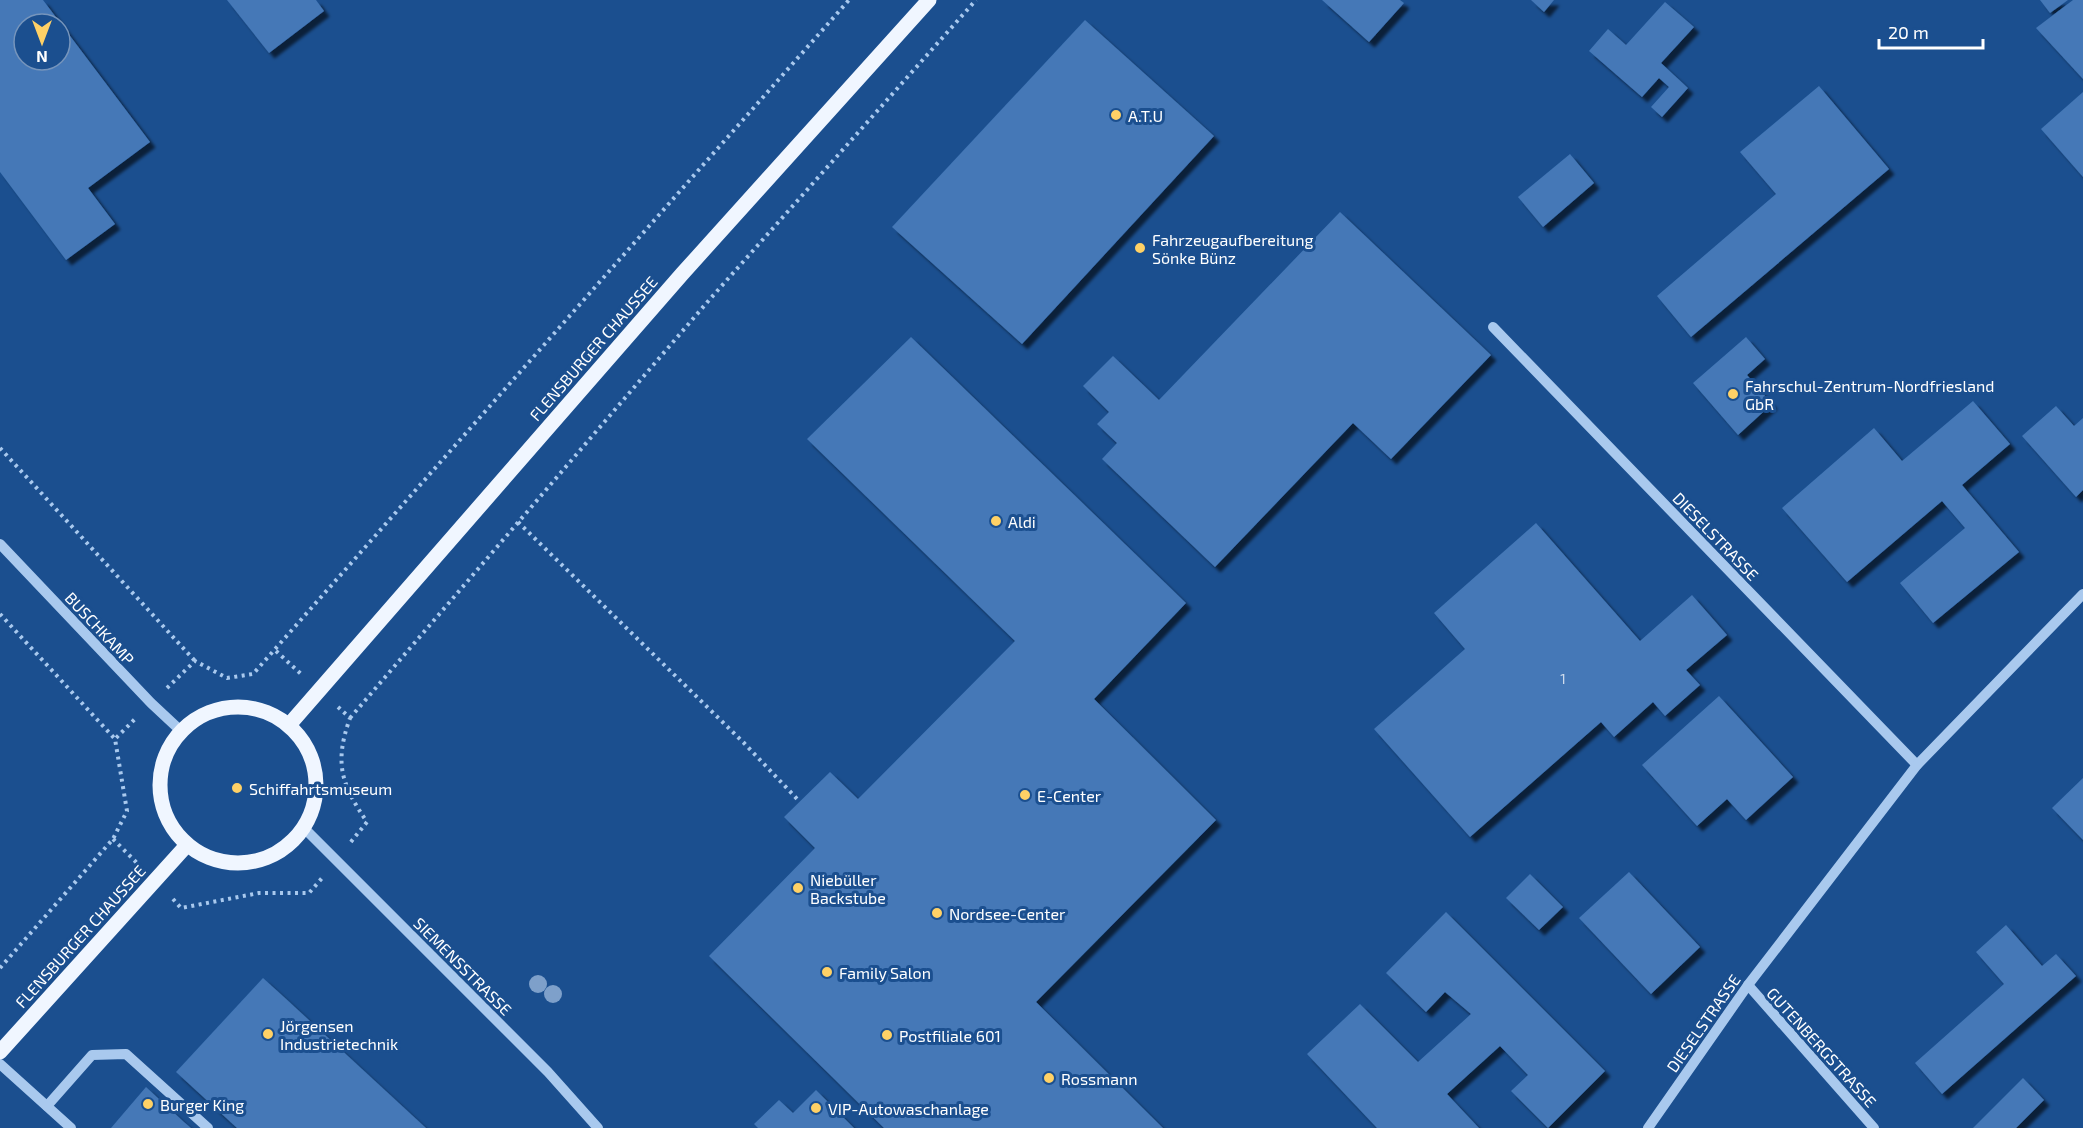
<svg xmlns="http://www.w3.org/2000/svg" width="2083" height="1128" viewBox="0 0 2083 1128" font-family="'Exo 2',sans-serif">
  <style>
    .building { fill: #4478b7; fill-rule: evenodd; filter: url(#shadow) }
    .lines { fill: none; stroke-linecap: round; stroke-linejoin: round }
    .path { stroke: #a9c9ee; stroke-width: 4; stroke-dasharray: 3 4.5; stroke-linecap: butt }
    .minor { stroke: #a9c9ee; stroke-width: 10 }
    .major { stroke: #f0f6ff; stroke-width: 15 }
    .tree { fill: #7ea0ca }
    .poi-dot { fill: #ffd166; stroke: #1b4f8f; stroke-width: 2 }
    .labels { text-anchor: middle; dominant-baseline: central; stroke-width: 6; stroke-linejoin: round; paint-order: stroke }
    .number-label { font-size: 14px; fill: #d0dded }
    .poi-label { font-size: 16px; fill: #fff; stroke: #1b4f8f; text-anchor: start }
    .street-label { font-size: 16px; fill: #fff; stroke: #1b4f8f }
  </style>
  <defs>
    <filter id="shadow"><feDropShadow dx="5.5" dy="5.5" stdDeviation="1.5" flood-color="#0009"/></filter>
  </defs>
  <rect width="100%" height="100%" fill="#1b4f8f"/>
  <g class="building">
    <path d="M 0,0 L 43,0 L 150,142 L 88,188 L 115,224 L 66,260 L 0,172 ZM 24,24 L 60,24 L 60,60 L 24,60 Z"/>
    <path d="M 227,0 L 316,0 L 324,11 L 269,53 Z"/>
    <path d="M 1322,0 L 1400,0 L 1404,3 L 1369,42 Z"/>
    <path d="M 1531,0 L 1554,0 L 1544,12 Z"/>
    <path d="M 2040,0 L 2068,0 L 2050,13 Z"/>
    <path d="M 2073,0 L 2083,0 L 2083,79 L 2036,28 Z"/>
    <path d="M 1665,2 L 1694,27 L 1661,63 L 1688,88 L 1662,117 L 1651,107 L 1669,87 L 1659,78 L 1642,97 L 1589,51 L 1608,29 L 1626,45 Z"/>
    <path d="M 1085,20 L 1214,136 L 1022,344 L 892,227 Z"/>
    <path d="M 1819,86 L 1889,169 L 1691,337 L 1657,296 L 1776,194 L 1740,152 Z"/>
    <path d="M 2083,92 L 2083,177 L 2041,129 Z"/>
    <path d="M 1570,154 L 1594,183 L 1543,227 L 1518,197 Z"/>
    <path d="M 1340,212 L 1491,355 L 1391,459 L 1353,423 L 1215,567 L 1102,459 L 1117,443 L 1097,424 L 1109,412 L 1083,386 L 1113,356 L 1159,400 Z"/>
    <path d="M 911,337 L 1186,603 L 1094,699 L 1216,820 L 1036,1002 L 1163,1128 L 884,1128 L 709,956 L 815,848 L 784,817 L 830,772 L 858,799 L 1015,641 L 807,439 Z"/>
    <path d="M 1746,337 L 1765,359 L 1747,375 L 1772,404 L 1738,435 L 1693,383 Z"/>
    <path d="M 1973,401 L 2010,444 L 1962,485 L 2019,552 L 1933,623 L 1900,583 L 1965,528 L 1942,501 L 1847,582 L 1782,508 L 1874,428 L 1902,461 Z"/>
    <path d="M 2056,406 L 2074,426 L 2083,418 L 2083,490 L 2076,497 L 2022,436 Z"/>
    <path d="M 1536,523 L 1640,641 L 1692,595 L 1727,635 L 1686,670 L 1700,685 L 1665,716 L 1653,702 L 1614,737 L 1601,722 L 1470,837 L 1374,729 L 1465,649 L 1434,613 Z"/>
    <path d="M 1719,696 L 1793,777 L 1746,820 L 1727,799 L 1697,826 L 1642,765 Z"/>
    <path d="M 2083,778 L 2083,840 L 2052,808 Z"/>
    <path d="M 1629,872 L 1700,947 L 1651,994 L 1579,918 Z"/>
    <path d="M 1530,874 L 1563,907 L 1539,930 L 1506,898 Z"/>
    <path d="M 1446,912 L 1605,1071 L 1548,1128 L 1511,1091 L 1528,1075 L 1500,1046 L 1447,1094 L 1479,1128 L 1377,1128 L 1307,1054 L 1360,1004 L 1418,1062 L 1471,1014 L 1445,992 L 1426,1012 L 1386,973 Z"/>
    <path d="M 2006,925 L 2042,966 L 2056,954 L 2076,976 L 1942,1094 L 1915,1063 L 2004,984 L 1976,952 Z"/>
    <path d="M 263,978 L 284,997 L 426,1128 L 237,1128 L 176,1072 Z"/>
    <path d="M 2023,1078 L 2044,1100 L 2016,1128 L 1973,1128 Z"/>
    <path d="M 146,1087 L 184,1122 L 191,1128 L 111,1128 Z"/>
    <path d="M 816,1090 L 854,1128 L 758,1128 L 754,1124 L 779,1100 L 793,1113 Z"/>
  </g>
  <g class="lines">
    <g class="path">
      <path d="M 0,448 L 195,661"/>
      <path d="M 518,522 L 744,743 L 800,802"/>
      <path d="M 0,614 L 115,739"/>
      <path d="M 276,651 L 301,674"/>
      <path d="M 167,688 L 195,661 L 227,678 L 253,674 L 849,0"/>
      <path d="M 338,707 L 350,718 C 334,763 341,784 367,822 L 350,843"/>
      <path d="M 350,718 L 710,299 L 976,0"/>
      <path d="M 113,839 L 138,864"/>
      <path d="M 173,899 L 181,908 L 259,893 L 309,893 L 323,877"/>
      <path d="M 0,968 L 113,839 L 127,811 L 115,739 L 136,718"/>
    </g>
    <g class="minor">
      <path d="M 1493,327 L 1917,765"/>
      <path d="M 0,544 L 151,703 L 181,731"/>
      <path d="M 304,828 L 548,1072 L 598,1128"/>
      <path d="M 1748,985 L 1874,1128"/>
      <path d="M 0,1064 L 71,1128"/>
      <path d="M 47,1106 L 92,1055 L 126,1054 L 208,1128"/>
      <path d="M 1648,1128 L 1748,985 L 1917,765 L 2083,594"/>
    </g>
    <g class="major">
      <circle cx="238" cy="785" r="78"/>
      <path d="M 289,725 L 682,274 L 929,0"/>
      <path d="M 0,1052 L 187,845"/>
    </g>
  </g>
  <g class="tree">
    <circle cx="538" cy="984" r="9"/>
    <circle cx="553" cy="994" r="9"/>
  </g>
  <g class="poi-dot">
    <circle cx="1116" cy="115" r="6"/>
    <circle cx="1140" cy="248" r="6"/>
    <circle cx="1733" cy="394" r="6"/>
    <circle cx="996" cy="521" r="6"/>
    <circle cx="237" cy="788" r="6"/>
    <circle cx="1025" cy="795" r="6"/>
    <circle cx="798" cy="888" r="6"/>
    <circle cx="937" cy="913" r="6"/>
    <circle cx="827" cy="972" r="6"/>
    <circle cx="268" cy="1034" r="6"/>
    <circle cx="887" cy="1035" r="6"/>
    <circle cx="1049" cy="1078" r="6"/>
    <circle cx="148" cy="1104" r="6"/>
    <circle cx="816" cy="1108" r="6"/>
  </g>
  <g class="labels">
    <g class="number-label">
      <text x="1563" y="678">1</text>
    </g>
    <g class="poi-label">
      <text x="1128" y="115">A.T.U</text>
      <text x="1152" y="239">Fahrzeugaufbereitung<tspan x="1152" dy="18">Sönke Bünz</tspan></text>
      <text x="1745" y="385">Fahrschul-Zentrum-Nordfriesland<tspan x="1745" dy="18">GbR</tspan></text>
      <text x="1008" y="521">Aldi</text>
      <text x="249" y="788">Schiffahrtsmuseum</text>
      <text x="1037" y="795">E-Center</text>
      <text x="810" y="879">Niebüller<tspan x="810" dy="18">Backstube</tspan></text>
      <text x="949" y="913">Nordsee-Center</text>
      <text x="839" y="972">Family Salon</text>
      <text x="280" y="1025">Jörgensen<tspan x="280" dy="18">Industrietechnik</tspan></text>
      <text x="899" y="1035">Postfiliale 601</text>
      <text x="1061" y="1078">Rossmann</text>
      <text x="160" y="1104">Burger King</text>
      <text x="828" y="1108">VIP-Autowaschanlage</text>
    </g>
    <g class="street-label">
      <text transform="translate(593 348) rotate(-49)">FLENSBURGER CHAUSSEE</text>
      <text transform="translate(1716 536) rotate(46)">DIESELSTRASSE</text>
      <text transform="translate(100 628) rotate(47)">BUSCHKAMP</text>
      <text transform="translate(80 936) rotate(-48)">FLENSBURGER CHAUSSEE</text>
      <text transform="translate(463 966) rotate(45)">SIEMENSSTRASSE</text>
      <text transform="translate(1703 1023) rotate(-55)">DIESELSTRASSE</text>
      <text transform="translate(1822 1047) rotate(48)">GUTENBERGSTRASSE</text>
    </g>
  </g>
  <g transform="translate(42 42) rotate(180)"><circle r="28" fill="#1b4f8f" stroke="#7695bc" stroke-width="1.5"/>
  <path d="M0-4.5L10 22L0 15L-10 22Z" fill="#ffd166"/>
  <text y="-9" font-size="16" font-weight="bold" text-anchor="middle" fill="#ffffff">N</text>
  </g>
  <path d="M1879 39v9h104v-9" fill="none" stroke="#ffffff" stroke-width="3"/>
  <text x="1888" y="39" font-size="18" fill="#ffffff" stroke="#1b4f8f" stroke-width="4.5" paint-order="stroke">20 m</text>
</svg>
